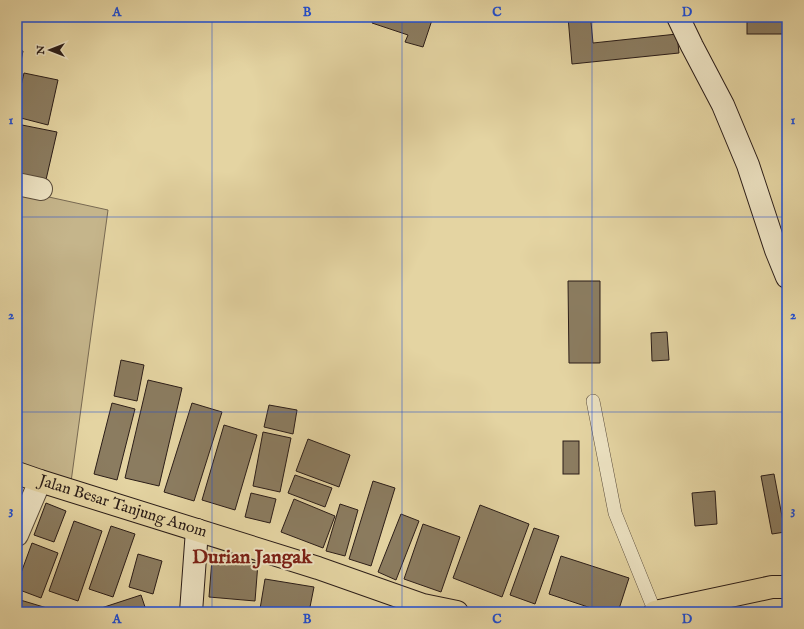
<svg xmlns="http://www.w3.org/2000/svg" width="804" height="629" viewBox="0 0 804 629" font-family="'IM FELL English',serif">
  <style>
    .green { fill: #c5b58b; stroke: #786952 }
    .building { fill: #8b7c60; stroke: #2b1d18 }
    .lines { fill: none; stroke-linecap: round; stroke-linejoin: round }
    .lane-casing { stroke: #594b3a; stroke-width: 14 }
    .street-casing { stroke: #594b3a; stroke-width: 24 }
    .secondary-casing { stroke: #2b1d18; stroke-width: 24 }
    .primary-casing { stroke: #2b1d18; stroke-width: 24 }
    .lane { stroke: #ede3c3; stroke-width: 13 }
    .street { stroke: #ede3c3; stroke-width: 22 }
    .secondary { stroke: #ede3c3; stroke-width: 22 }
    .primary { stroke: #e4d4a2; stroke-width: 22 }
    .grid { fill: none; stroke: #1d4ed8; stroke-width: 1; stroke-opacity: 0.55 }
    .labels { text-anchor: middle; dominant-baseline: central; stroke-width: 4; stroke-linejoin: round; paint-order: stroke }
    .street-label { font-size: 16px; fill: #2b1d18; stroke: #ede3c3 }
    .district-label { font-size: 20px; font-weight: bold; fill: #7a1f14; stroke: #ede3c3 }
    .neatline { fill: none; stroke: #1d4ed8; stroke-width: 1.5 }
    .grid-label { font-size: 13px; text-anchor: middle; font-weight: bold; fill: #1d4ed8 }
  </style>
  <rect width="100%" height="100%" fill="#e4d4a2"/>
  <filter id="stains"><feTurbulence type="fractalNoise" baseFrequency=".005" numOctaves="4"/><feColorMatrix values="0 0 0 0 .2 0 0 0 0 .09 0 0 0 0 .02 0 0 0 .5 -.17"/></filter>
  <radialGradient id="worn" r=".72"><stop offset=".6" stop-color="#630" stop-opacity="0"/><stop offset="1" stop-color="#630" stop-opacity=".3"/></radialGradient>
  <path class="green" d="M 17,190 L 108,210 L 71,482 L 17,464 Z"/>
  <g class="building">
    <path d="M 374,17 L 433,17 L 423,47 L 405,42 L 408,35 L 372,23 Z"/>
    <path d="M 568,17 L 643,17 L 591,22 L 593,43 L 677,34 L 679,53 L 572,64 Z"/>
    <rect x="747" y="17" width="40" height="17"/>
    <path d="M 17,50 L 23,51 L 17,82 Z"/>
    <path d="M 24,73 L 58,80 L 48,125 L 17,117 L 17,103 Z"/>
    <path d="M 17,124 L 57,132 L 45,184 L 17,178 Z"/>
    <path d="M 568,281 L 600,281 L 600,363 L 569,363 Z"/>
    <path d="M 667,332 L 669,360 L 652,361 L 651,333 Z"/>
    <path d="M 121,360 L 144,365 L 137,401 L 114,396 Z"/>
    <path d="M 148,380 L 182,388 L 159,486 L 125,478 Z"/>
    <path d="M 112,403 L 135,409 L 117,480 L 94,474 Z"/>
    <path d="M 192,403 L 222,412 L 194,501 L 164,492 Z"/>
    <path d="M 269,405 L 297,410 L 293,434 L 264,427 Z"/>
    <path d="M 224,425 L 257,435 L 235,510 L 202,500 Z"/>
    <path d="M 263,432 L 291,438 L 280,492 L 253,486 Z"/>
    <path d="M 308,439 L 350,455 L 339,487 L 296,471 Z"/>
    <rect x="563" y="441" width="16" height="33"/>
    <path d="M 774,474 L 785,532 L 772,534 L 761,476 Z"/>
    <path d="M 295,475 L 332,488 L 325,507 L 288,493 Z"/>
    <path d="M 373,481 L 395,488 L 371,566 L 349,559 Z"/>
    <path d="M 715,491 L 717,524 L 695,526 L 692,493 Z"/>
    <path d="M 251,493 L 276,499 L 270,523 L 245,517 Z"/>
    <path d="M 294,499 L 335,516 L 323,548 L 281,532 Z"/>
    <path d="M 46,503 L 66,511 L 54,542 L 34,535 Z"/>
    <path d="M 340,504 L 358,510 L 345,556 L 326,551 Z"/>
    <path d="M 480,505 L 529,524 L 502,597 L 453,578 Z"/>
    <path d="M 401,514 L 419,521 L 396,580 L 378,572 Z"/>
    <path d="M 74,521 L 102,531 L 78,601 L 49,591 Z"/>
    <path d="M 423,524 L 460,537 L 441,592 L 404,579 Z"/>
    <path d="M 111,526 L 135,534 L 113,597 L 89,589 Z"/>
    <path d="M 534,528 L 559,536 L 535,604 L 510,595 Z"/>
    <path d="M 32,543 L 58,553 L 41,598 L 17,589 L 17,584 Z"/>
    <path d="M 138,554 L 162,561 L 153,594 L 129,587 Z"/>
    <path d="M 561,556 L 629,578 L 618,612 L 603,612 L 549,594 Z"/>
    <path d="M 212,559 L 258,563 L 255,601 L 209,597 Z"/>
    <path d="M 265,579 L 314,587 L 309,612 L 279,612 L 260,609 Z"/>
    <path d="M 141,595 L 146,610 L 140,612 L 89,612 Z"/>
    <path d="M 17,599 L 47,608 L 46,612 L 17,612 Z"/>
  </g>
  <g class="lines">
    <g class="lane-casing">
      <path id="lane" d="M 593,401 L 615,513 L 655,612"/>
    </g>
    <g class="street-casing">
      <g id="street">
        <path d="M 17,184 L 41,189"/>
        <path d="M 17,535 L 40,481"/>
      </g>
    </g>
    <g class="secondary-casing">
      <g id="secondary">
        <path d="M 678,17 L 692,46 L 723,105 L 748,165 L 776,250 L 787,277"/>
        <path d="M 191,612 L 197,530"/>
      </g>
    </g>
    <g class="primary-casing">
      <g id="primary">
        <path id="s1" d="M 17,473 L 40,481 L 318,568 L 423,605 L 457,612"/>
        <path d="M 655,612 L 772,587 L 787,587"/>
      </g>
    </g>
    <use href="#lane" class="lane"/>
    <use href="#street" class="street"/>
    <use href="#secondary" class="secondary"/>
    <use href="#primary" class="primary"/>
  </g>
  <path class="grid" d="M 212,17 L 212,612M 402,17 L 402,612M 592,17 L 592,612M 17,217 L 787,217M 17,412 L 787,412"/>
  <g class="labels">
    <g class="street-label">
      <text stroke="none"><textPath href="#s1" startOffset="111">Jalan Besar Tanjung Anom</textPath></text>
    </g>
    <g class="district-label">
      <text x="252" y="557">Durian Jangak</text>
    </g>
  </g>
  <rect width="804" height="629" fill="none" stroke="#e4d4a2" stroke-width="44"/>
  <g transform="translate(50 50) rotate(270)" stroke="#ede3c3" stroke-width="3" paint-order="stroke">
  <path d="M0-3L7 15L0 10L-7 15Z" fill="#2b1d18"/>
  <text y="-6" font-size="11" font-weight="bold" text-anchor="middle" fill="#2b1d18">N</text>
  </g>
  <rect x="22" y="22" width="760" height="585" class="neatline"/>
  <g class="grid-label">
    <text x="117" y="16">A</text>
    <text x="307" y="16">B</text>
    <text x="497" y="16">C</text>
    <text x="687" y="16">D</text>
    <text x="11" y="124">1</text>
    <text x="793" y="124">1</text>
    <text x="11" y="319">2</text>
    <text x="793" y="319">2</text>
    <text x="11" y="514">3</text>
    <text x="793" y="514">3</text>
    <text x="117" y="623">A</text>
    <text x="307" y="623">B</text>
    <text x="497" y="623">C</text>
    <text x="687" y="623">D</text>
  </g>
  <rect width="100%" height="100%" filter="url(#stains)"/>
  <rect width="100%" height="100%" fill="url(#worn)"/>
</svg>
